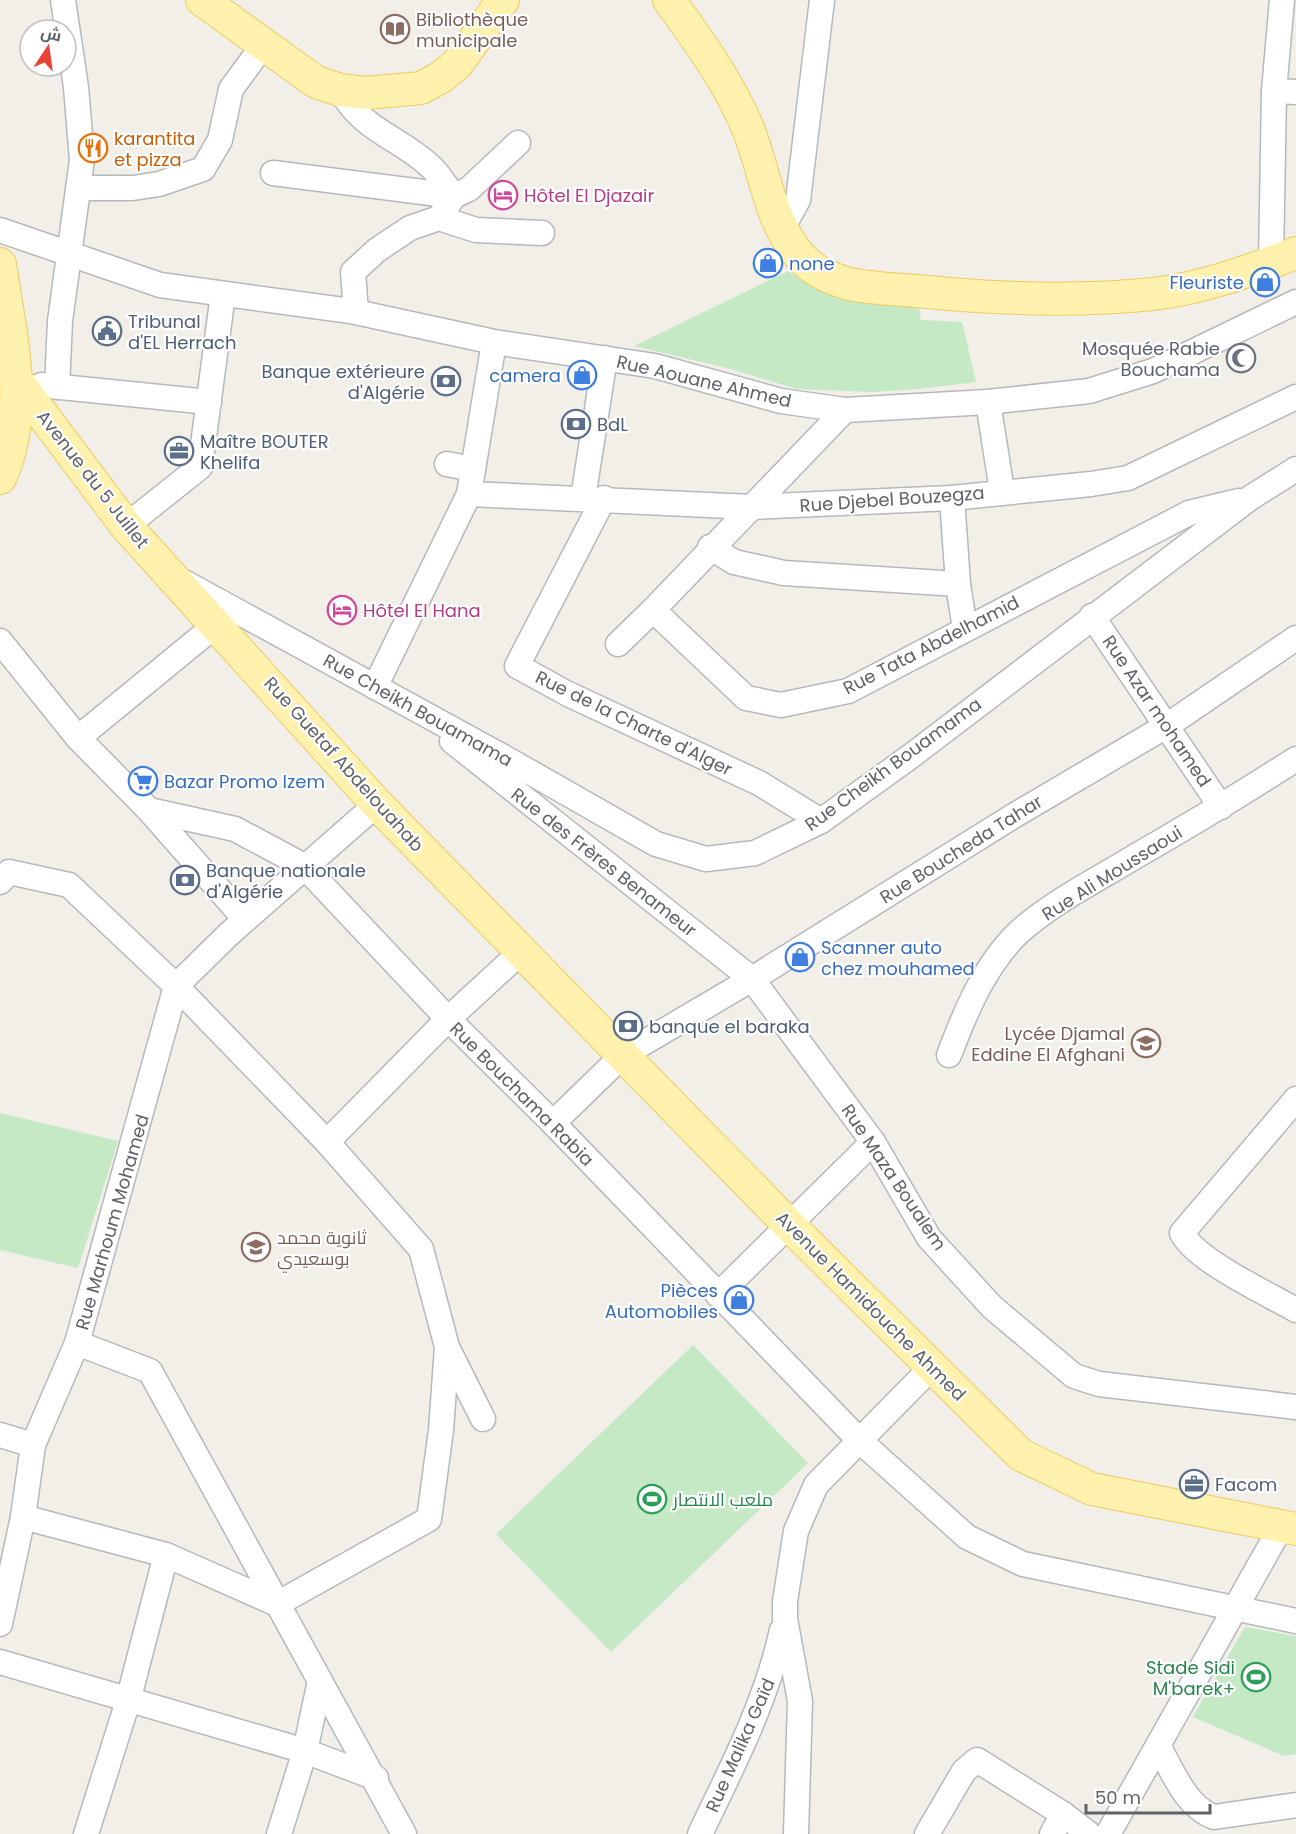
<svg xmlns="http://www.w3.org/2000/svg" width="1296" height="1834" viewBox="0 0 1296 1834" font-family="Poppins,Cairo,sans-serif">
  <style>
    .green { fill: #c5e8c5 }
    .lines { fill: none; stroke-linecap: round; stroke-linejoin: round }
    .minor-casing { stroke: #b5b8bc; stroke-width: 27 }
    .major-casing { stroke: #f2c960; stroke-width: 34 }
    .minor { stroke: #fff; stroke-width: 24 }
    .major { stroke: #fff2af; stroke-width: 32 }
    .labels { text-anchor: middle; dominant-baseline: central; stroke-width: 4.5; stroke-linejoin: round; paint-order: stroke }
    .education-label { font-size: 18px; fill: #785e54; stroke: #fff; text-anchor: start }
    .food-label { font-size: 18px; fill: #c56008; stroke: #fff; text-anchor: start }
    .hotel-label { font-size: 18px; fill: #b23c85; stroke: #fff; text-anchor: start }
    .shop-label { font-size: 18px; fill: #366cbe; stroke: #fff; text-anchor: start }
    .service-label { font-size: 18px; fill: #4e5e75; stroke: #fff; text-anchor: start }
    .worship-label { font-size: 18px; fill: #5b616d; stroke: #fff; text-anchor: end }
    .street-label { font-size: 18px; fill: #5f6368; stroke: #fff }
    .leisure-label { font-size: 18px; fill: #27864d; stroke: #fff; text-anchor: start }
  </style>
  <rect width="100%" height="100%" fill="#f1efe8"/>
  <g class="green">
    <path d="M 788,271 L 815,288 L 840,294 L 918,301 L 921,320 L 962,322 L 976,382 L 919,389 L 872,392 L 797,389 L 731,369 L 634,346 Z"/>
    <path d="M 0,1113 L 118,1141 L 78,1268 L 0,1250 Z"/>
    <path d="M 693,1345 L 808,1463 L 611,1652 L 496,1534 Z"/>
    <path d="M 1245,1627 L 1296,1636 L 1296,1754 L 1284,1756 L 1193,1717 Z"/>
  </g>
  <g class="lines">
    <g class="minor-casing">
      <g id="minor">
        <path d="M 340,90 C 365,133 398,136 431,167 C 440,175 446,187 454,196 L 439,218 L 410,228 L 377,250 L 353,272 L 356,312"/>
        <path d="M 1274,91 L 1296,92"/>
        <path d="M 273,173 L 454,196 L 469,189 L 518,143"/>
        <path d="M 80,188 L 133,188 L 159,184 L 203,169 L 220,140 L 231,89 L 264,44"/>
        <path d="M 439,218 L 476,230 L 542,233"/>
        <path d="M 783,227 L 798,200 L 822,0"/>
        <path d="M 0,230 L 160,285 L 351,311 L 494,342 L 655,366 L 781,401 L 845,410 L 988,402 L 1089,391 L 1153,371 L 1296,302"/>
        <path d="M 1271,262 L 1274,91 L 1282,0"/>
        <path d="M 41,385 L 209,402"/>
        <path d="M 57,387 L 60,321 L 82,160 L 76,87 L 63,0"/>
        <path d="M 988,402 L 1002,491"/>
        <path d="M 845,410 L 653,610 L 746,698 L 781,705 L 848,691 L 1189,513 L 1239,501"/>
        <path d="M 447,464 L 473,469"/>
        <path d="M 469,494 L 752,507 L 952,498 L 1091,484 L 1128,478 L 1296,397"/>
        <path d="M 583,498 L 605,358"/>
        <path d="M 604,498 L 517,666 L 568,694 L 759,783 L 821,821"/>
        <path d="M 952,498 L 958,584 L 965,629"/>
        <path d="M 126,526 L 200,467 L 223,294"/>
        <path d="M 710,547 L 734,562 L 784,573 L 958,584"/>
        <path d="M 182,581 L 507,759 L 656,844 L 706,859 L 755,853 L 821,821 L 911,756 L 1250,498 L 1296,469"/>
        <path d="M 1092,616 L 1221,807"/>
        <path d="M 0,641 L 78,738 L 149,810 L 245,919"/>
        <path d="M 618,644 L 653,610"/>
        <path d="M 375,687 L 469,494 L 494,342"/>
        <path d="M 78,738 L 228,615"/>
        <path d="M 452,741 L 752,979 L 873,1142 L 929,1238 L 992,1307 L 1074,1376 L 1099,1384 L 1296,1407"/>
        <path d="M 149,810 L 235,829 L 304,866 L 448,1019 L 553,1123 L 860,1441 L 967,1537 L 1023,1564 L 1296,1621"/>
        <path d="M 0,882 L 9,872 L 69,885 L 176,986 L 327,1142 L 421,1249 L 447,1347 L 441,1430 L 429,1519 L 277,1604 L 166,1555 L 23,1517"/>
        <path d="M 949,1055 C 965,1013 984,966 1018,933 C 1052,902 1097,880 1136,856 C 1190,825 1243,793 1296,759"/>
        <path d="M 1296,1099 L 1182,1233 C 1195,1260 1268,1294 1296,1310"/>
        <path d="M 553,1123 L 623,1055 L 752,979 L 1015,815 L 1168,725 L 1296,638"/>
        <path d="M 327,1142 L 448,1019 L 522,951"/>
        <path d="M 718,1295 L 873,1142"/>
        <path d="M 77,1343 L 150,1371 L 404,1834"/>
        <path d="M 448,1349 L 483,1419"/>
        <path d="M 0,1435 L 33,1445"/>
        <path d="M 0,1624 L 23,1517 L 33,1445 L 77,1343 L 176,986 L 229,934 L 377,804"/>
        <path d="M 0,1662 L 305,1751 L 376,1778"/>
        <path d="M 1159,1747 C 1173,1772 1186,1807 1214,1817 L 1296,1805"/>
        <path d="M 86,1834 L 128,1701 L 166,1555"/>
        <path d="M 279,1834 L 305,1751 L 320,1681"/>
        <path d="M 700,1834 C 732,1767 766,1703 782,1630"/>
        <path d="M 796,1834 L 800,1701 L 785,1619 L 785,1601 L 796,1531 L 816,1485 L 931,1368"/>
        <path d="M 927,1834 L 964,1771 L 977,1760 L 1063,1814 L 1089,1834"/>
        <path d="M 1052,1834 L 1063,1814"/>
        <path d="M 1108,1834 L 1281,1527"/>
      </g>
    </g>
    <g class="major-casing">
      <g id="major">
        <path d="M 202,0 L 316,82 L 340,90 L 366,93 L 421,88 L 441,77 L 457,64 L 503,0"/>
        <path d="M 669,0 C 698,40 731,85 749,131 C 765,172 770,222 800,256 C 812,270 829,278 846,283 C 869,289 895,289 918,291 C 995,299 1076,302 1153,294 C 1204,288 1249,271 1296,253"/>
        <path d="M 0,264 C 10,334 31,411 0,478"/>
        <path d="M 18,382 L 126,526 L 377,804 L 790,1226 L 1021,1455 L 1092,1489 L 1296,1529"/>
      </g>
    </g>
    <use href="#minor" class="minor"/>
    <use href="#major" class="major"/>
  </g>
  <defs>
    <g id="library-ring" transform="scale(1.5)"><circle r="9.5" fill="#fff" stroke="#8d6e63" stroke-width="1.5"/><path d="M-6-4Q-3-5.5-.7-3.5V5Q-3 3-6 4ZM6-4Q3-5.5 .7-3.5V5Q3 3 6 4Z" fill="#8d6e63"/></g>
    <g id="restaurant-ring" transform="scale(1.5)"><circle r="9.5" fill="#fff" stroke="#e8710a" stroke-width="1.5"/><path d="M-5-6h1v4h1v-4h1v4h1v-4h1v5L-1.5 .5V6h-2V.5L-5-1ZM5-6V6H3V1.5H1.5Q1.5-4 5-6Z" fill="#e8710a"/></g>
    <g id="hotel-ring" transform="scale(1.5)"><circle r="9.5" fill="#fff" stroke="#d1479c" stroke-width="1.5"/><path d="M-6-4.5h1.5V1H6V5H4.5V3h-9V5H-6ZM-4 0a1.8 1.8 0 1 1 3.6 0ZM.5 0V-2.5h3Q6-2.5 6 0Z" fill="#d1479c"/></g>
    <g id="shop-ring" transform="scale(1.5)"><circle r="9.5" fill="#fff" stroke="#3f7fe0" stroke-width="1.5"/><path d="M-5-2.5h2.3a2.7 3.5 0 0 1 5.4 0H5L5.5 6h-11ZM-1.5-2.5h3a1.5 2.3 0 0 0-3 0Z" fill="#3f7fe0"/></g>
    <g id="civic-ring" transform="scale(1.5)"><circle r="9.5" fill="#fff" stroke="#5c6f8a" stroke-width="1.5"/><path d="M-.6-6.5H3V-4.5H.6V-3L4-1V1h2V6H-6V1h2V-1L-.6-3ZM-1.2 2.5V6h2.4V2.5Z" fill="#5c6f8a"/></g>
    <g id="mosque-ring" transform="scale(1.5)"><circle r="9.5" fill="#fff" stroke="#6b7280" stroke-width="1.5"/><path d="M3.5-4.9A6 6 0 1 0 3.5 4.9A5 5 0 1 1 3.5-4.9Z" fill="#6b7280"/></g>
    <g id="bank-ring" transform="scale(1.5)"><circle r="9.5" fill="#fff" stroke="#5c6f8a" stroke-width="1.5"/><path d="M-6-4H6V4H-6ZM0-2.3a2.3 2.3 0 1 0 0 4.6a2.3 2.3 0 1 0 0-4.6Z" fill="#5c6f8a"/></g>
    <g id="office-ring" transform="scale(1.5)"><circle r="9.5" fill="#fff" stroke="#5c6f8a" stroke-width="1.5"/><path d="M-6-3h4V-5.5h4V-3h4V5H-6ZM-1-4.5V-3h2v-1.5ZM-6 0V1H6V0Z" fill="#5c6f8a"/></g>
    <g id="supermarket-ring" transform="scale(1.5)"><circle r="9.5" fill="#fff" stroke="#3f7fe0" stroke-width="1.5"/><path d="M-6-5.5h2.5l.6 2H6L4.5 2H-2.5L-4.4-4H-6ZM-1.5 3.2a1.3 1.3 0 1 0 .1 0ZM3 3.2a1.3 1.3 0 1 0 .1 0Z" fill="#3f7fe0"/></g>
    <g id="school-ring" transform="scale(1.5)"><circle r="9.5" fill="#fff" stroke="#8d6e63" stroke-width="1.5"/><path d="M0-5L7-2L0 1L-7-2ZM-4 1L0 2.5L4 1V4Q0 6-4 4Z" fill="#8d6e63"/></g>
    <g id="stadium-ring" transform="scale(1.5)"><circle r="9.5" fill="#fff" stroke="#2e9e5b" stroke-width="1.5"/><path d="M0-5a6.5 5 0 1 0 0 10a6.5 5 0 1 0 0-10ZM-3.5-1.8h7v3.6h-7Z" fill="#2e9e5b"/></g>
  </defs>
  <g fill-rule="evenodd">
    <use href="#library-ring" x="395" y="29"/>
    <use href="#restaurant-ring" x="93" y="148"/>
    <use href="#hotel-ring" x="503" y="195"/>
    <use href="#shop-ring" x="768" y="263"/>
    <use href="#shop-ring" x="1265" y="282"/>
    <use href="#civic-ring" x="107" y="331"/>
    <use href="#mosque-ring" x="1241" y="358"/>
    <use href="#shop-ring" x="582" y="375"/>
    <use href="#bank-ring" x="446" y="381"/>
    <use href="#bank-ring" x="576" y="424"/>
    <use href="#office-ring" x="179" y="451"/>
    <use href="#hotel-ring" x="342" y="610"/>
    <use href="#supermarket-ring" x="143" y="781"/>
    <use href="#bank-ring" x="185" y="880"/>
    <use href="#shop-ring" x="800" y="957"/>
    <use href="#bank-ring" x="628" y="1026"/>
    <use href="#school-ring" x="1146" y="1043"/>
    <use href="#school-ring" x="256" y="1247"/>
    <use href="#shop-ring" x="739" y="1300"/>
    <use href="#office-ring" x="1194" y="1484"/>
    <use href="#stadium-ring" x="652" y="1499"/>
    <use href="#stadium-ring" x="1256" y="1677"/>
  </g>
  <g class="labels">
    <g class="education-label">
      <text x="416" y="19">Bibliothèque<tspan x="416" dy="21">municipale</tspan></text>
      <text x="1125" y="1033" text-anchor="end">Lycée Djamal<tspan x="1125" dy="21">Eddine El Afghani</tspan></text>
      <text x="277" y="1237">ثانوية محمد<tspan x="277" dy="21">بوسعيدي</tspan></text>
    </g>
    <g class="food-label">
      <text x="114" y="138">karantita<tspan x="114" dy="21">et pizza</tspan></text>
    </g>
    <g class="hotel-label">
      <text x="524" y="195">Hôtel El Djazair</text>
      <text x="363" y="610">Hôtel El Hana</text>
    </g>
    <g class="shop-label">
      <text x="789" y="263">none</text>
      <text x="1244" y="282" text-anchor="end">Fleuriste</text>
      <text x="561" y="375" text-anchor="end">camera</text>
      <text x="164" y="781">Bazar Promo Izem</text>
      <text x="821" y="947">Scanner auto<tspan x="821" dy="21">chez mouhamed</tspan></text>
      <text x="718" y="1290" text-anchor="end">Pièces<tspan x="718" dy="21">Automobiles</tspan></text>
    </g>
    <g class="service-label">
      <text x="128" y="321">Tribunal<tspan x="128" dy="21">d'EL Herrach</tspan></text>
      <text x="425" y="371" text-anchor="end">Banque extérieure<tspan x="425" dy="21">d'Algérie</tspan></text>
      <text x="597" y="424">BdL</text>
      <text x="200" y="441">Maître BOUTER<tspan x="200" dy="21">Khelifa</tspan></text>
      <text x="206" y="870">Banque nationale<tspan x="206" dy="21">d'Algérie</tspan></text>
      <text x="649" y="1026">banque el baraka</text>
      <text x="1215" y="1484">Facom</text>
    </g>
    <g class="worship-label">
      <text x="1220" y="348">Mosquée Rabie<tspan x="1220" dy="21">Bouchama</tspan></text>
    </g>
    <g class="street-label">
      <text transform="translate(704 381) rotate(13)">Rue Aouane Ahmed</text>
      <text transform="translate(93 479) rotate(52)">Avenue du 5 Juillet</text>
      <text transform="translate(892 499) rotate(-4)">Rue Djebel Bouzegza</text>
      <text transform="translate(931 645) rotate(-27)">Rue Tata Abdelhamid</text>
      <text transform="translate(418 710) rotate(29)">Rue Cheikh Bouamama</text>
      <text transform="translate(1157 711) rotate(56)">Rue Azar mohamed</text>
      <text transform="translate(634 723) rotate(26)">Rue de la Charte d'Alger</text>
      <text transform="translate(344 764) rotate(48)">Rue Guetaf Abdelouahab</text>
      <text transform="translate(893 764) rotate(-36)">Rue Cheikh Bouamama</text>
      <text transform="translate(961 849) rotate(-32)">Rue Boucheda Tahar</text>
      <text transform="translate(604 862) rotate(38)">Rue des Frères Benameur</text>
      <text transform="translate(1112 873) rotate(-32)">Rue Ali Moussaoui</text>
      <text transform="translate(522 1094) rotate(45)">Rue Bouchama Rabia</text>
      <text transform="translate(894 1177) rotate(56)">Rue Maza Boualem</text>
      <text transform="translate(112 1222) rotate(-74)">Rue Marhoum Mohamed</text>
      <text transform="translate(871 1306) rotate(45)">Avenue Hamidouche Ahmed</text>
      <text transform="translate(740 1745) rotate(-66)">Rue Malika Gaïd</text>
    </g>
    <g class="leisure-label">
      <text x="673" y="1499">ملعب الانتصار</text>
      <text x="1235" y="1667" text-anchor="end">Stade Sidi<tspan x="1235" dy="21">M'barek+</tspan></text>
    </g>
  </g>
  <g transform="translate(48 48) rotate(13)"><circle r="28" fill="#ffffff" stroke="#bfc1c3" stroke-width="1.5"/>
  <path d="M0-4.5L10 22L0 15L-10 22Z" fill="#ea4335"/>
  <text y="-9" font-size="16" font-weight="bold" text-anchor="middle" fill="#5f6368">ش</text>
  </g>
  <path d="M1086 1804v9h124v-9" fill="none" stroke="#5f6368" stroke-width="3"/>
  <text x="1095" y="1804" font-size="18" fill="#5f6368" stroke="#ffffff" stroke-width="4.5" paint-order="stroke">50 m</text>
</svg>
